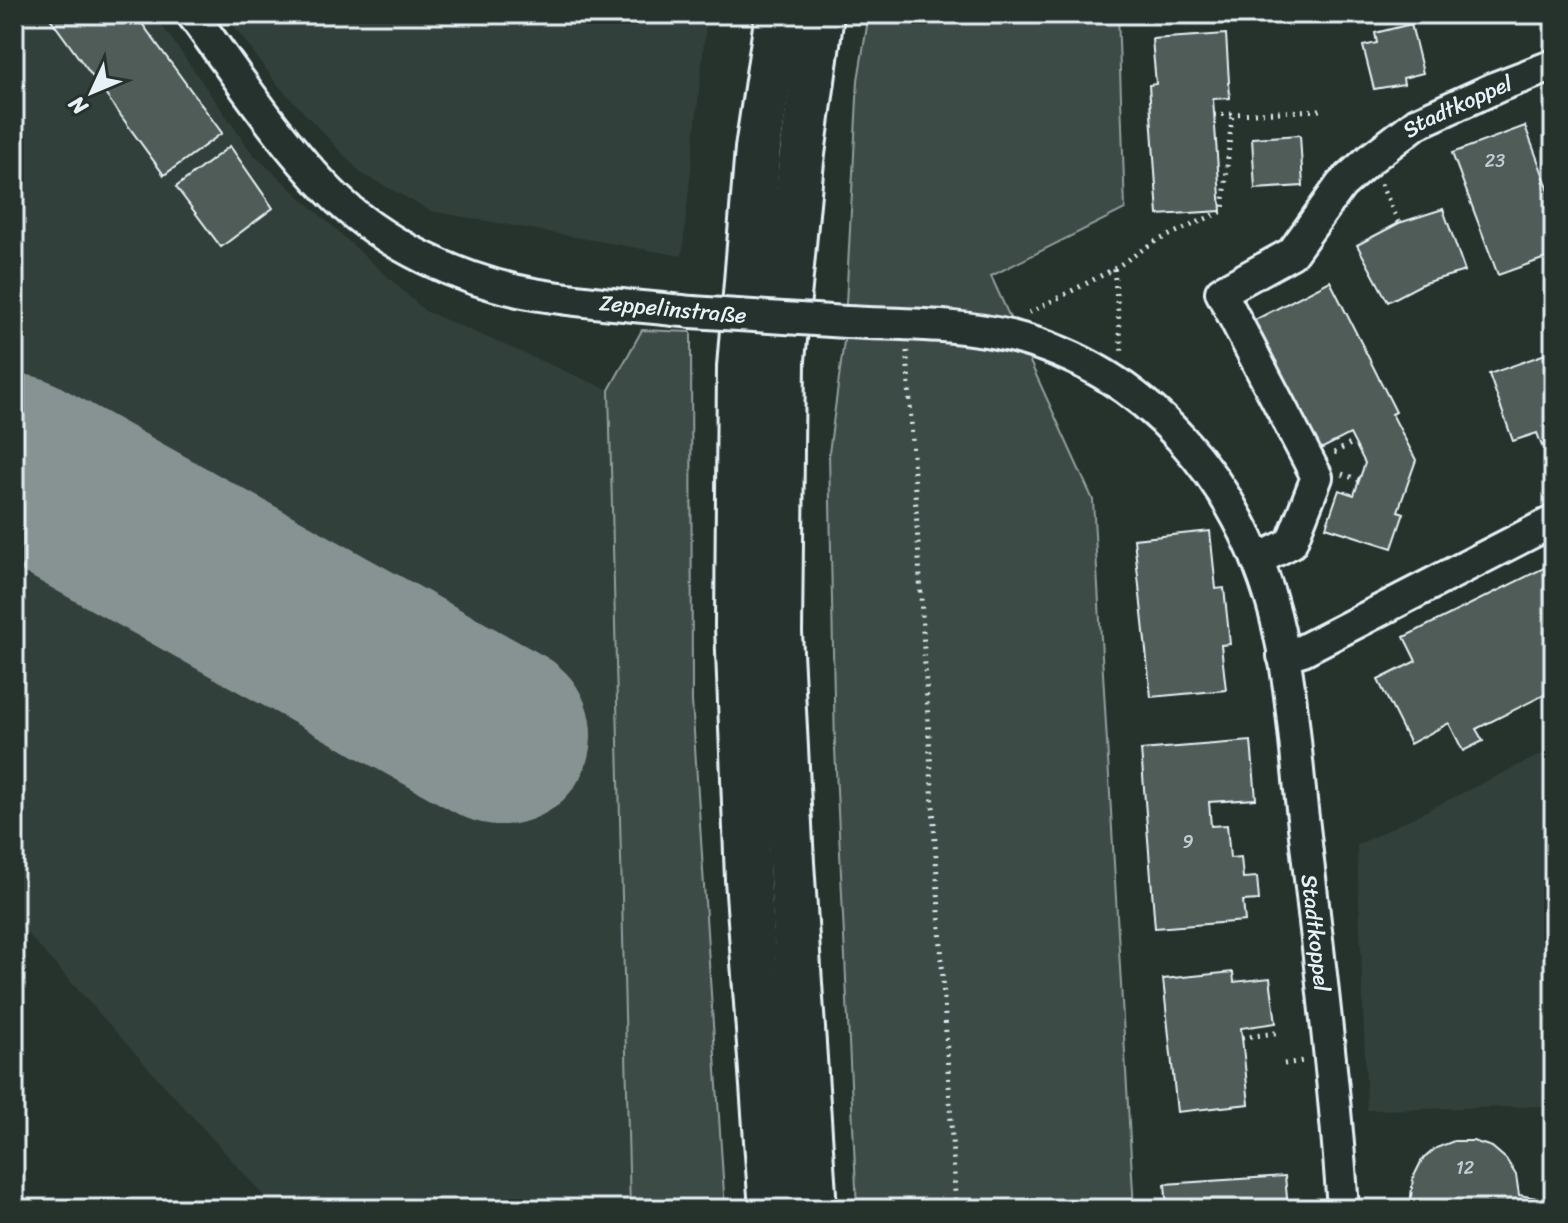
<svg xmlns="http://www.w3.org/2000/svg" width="1568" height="1223" viewBox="0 0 1568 1223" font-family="Sriracha,sans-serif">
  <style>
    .built { fill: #333f3a }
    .green { fill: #3e4b47; stroke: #939ea0; stroke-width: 2 }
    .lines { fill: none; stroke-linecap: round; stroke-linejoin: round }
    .runway { stroke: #879292; stroke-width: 180 }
    .building { fill: #505c59; stroke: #e8f1f8; stroke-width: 2 }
    .minor-casing { stroke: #e8f1f8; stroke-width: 36 }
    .highway-casing { stroke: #e8f1f8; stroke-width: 50 }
    .path { stroke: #e8f1f8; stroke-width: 5; stroke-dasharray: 2 6; stroke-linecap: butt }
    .minor { stroke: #26332d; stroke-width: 30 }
    .highway { stroke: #26332d; stroke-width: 44 }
    .minor-bridge-casing { stroke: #e8f1f8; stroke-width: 36; stroke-linecap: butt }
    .minor-bridge { stroke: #26332d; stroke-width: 30 }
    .labels { text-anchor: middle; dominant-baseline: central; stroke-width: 6; stroke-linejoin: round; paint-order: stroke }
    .number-label { font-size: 18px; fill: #c2ccd0 }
    .street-label { font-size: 22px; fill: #e8f1f8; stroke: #26332d }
  </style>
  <rect width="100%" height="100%" fill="#26332d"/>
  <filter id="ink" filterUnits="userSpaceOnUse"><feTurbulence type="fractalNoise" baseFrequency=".0125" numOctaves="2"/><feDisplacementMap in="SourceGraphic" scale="16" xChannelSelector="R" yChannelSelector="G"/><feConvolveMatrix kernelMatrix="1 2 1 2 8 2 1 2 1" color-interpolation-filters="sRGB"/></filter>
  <g filter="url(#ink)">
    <g class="built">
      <path d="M 14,14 L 154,14 L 252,153 L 425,311 L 609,390 L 630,1209 L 276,1209 L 14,919 Z"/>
      <path d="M 225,14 L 707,14 L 682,256 L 431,211 L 361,173 L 276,83 Z"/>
      <path d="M 1554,748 L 1554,1106 L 1367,1110 L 1357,845 Z"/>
    </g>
    <g class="green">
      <path d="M 869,14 L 1118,14 L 1125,209 L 991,276 L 1093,500 L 1134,1209 L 857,1209 L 835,748 L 829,453 L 844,341 L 858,80 Z"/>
      <path d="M 642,330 L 691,332 L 692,701 L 725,1209 L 630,1209 L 609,390 Z"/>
    </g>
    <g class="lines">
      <path class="runway" d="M 14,464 L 501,735"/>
    </g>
    <g class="building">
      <path d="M 47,14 L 135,14 L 222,133 L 164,175 Z"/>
      <path d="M 1411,24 L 1423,73 L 1403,78 L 1404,84 L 1374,89 L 1363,46 L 1377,43 L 1375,33 Z"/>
      <path d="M 1226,34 L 1230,98 L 1213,99 L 1221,211 L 1158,215 L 1149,85 L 1156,84 L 1152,39 Z"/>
      <path d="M 1525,126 L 1554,204 L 1554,255 L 1498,275 L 1452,153 Z"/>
      <path d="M 1300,135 L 1303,186 L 1255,189 L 1252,138 Z"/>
      <path d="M 230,146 L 273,208 L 221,247 L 176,187 Z"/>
      <path d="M 1443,209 L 1465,271 L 1424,283 L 1388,302 L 1357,245 L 1399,223 Z"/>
      <path d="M 1330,281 L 1396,412 L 1392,414 L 1416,460 L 1398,511 L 1404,513 L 1392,548 L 1326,527 L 1339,490 L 1354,495 L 1365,463 L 1350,434 L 1319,450 L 1251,322 Z"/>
      <path d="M 1554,351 L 1554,441 L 1542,446 L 1537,433 L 1513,441 L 1489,374 Z"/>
      <path d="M 1210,531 L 1216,589 L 1224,588 L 1230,644 L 1221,645 L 1226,690 L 1151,697 L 1134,539 Z"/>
      <path d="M 1554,563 L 1554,690 L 1476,729 L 1483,741 L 1463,751 L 1449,723 L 1410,744 L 1378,680 L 1416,661 L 1404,637 Z"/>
      <path d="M 1251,741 L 1256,799 L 1209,802 L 1211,826 L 1227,825 L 1230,858 L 1241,857 L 1243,878 L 1257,877 L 1259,900 L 1243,901 L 1245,921 L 1155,928 L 1141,750 Z"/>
      <path d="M 1233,972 L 1234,982 L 1270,978 L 1276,1023 L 1241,1028 L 1249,1104 L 1177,1112 L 1163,979 Z"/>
      <path d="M 1554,1040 L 1554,1061 L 1546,1044 Z"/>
      <path d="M 1454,1141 L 1473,1141 L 1492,1147 L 1506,1159 L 1516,1175 L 1519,1195 L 1554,1201 L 1554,1209 L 1413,1209 L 1411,1197 L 1413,1178 L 1422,1160 L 1436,1148 Z"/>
      <path d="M 1285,1176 L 1288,1209 L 1167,1209 L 1165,1184 Z"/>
    </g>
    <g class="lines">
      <g class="minor-casing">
        <g id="minor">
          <path d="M 192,14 C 236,74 278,139 330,192 C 381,244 463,282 534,294 C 586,303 640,306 692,312"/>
          <path id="s1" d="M 846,322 C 902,325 960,323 1014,337 C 1147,370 1241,484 1275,614 C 1292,680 1295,750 1303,818 C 1318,948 1334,1078 1343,1209"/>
          <path id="s2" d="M 1257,560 L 1291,543 L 1317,477 L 1221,292 L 1292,253 L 1341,185 L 1370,159 L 1417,123 L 1499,86 L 1554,65"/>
          <path d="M 1283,656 L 1303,650 L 1554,521"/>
        </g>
      </g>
      <g class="highway-casing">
        <g id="highway">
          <path d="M 772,1209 L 748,879 L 738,626 L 740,367 L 758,149 L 778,14"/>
          <path d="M 814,1209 L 791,863 L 779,633 L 782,360 L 801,161 L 821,14"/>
        </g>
      </g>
      <g class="path">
        <path d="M 1214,115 L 1320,110"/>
        <path d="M 1381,184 L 1399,223"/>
        <path d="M 1114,269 L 1122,353"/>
        <path d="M 1029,313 L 1114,269 L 1152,243 L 1223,211 L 1232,114"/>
        <path d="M 907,351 L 956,1209"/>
        <path d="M 1552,442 L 1554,448"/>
        <path d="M 1334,453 L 1354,442"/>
        <path d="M 1342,474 L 1360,480"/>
        <path d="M 1242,1038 L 1281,1032"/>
        <path d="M 1284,1064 L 1303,1061"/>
      </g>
      <use href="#minor" class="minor"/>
      <use href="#highway" class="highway"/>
      <g class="minor-bridge-casing">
        <path id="minor-bridge" d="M 692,312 L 846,322"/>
      </g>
      <use href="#minor-bridge" class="minor-bridge"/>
    </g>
  </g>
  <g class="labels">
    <g class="number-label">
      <text x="1495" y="161">23</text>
      <text x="1188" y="842">9</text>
      <text x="1465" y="1168">12</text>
    </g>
    <g class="street-label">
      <text stroke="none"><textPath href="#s2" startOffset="624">Stadtkoppel</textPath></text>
      <text transform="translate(673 309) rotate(5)">Zeppelinstraße</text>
      <text stroke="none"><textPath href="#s1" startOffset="890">Stadtkoppel</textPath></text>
    </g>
  </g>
  <rect width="1568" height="1223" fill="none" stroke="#26332d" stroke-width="48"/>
  <rect x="24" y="24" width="1520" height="1175" fill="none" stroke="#e8f1f8" stroke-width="3" filter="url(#ink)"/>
  <g transform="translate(92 92) rotate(226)" stroke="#26332d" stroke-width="6" paint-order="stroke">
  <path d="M0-6L14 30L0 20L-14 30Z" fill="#e8f1f8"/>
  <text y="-12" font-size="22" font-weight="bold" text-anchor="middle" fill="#e8f1f8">N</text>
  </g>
</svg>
